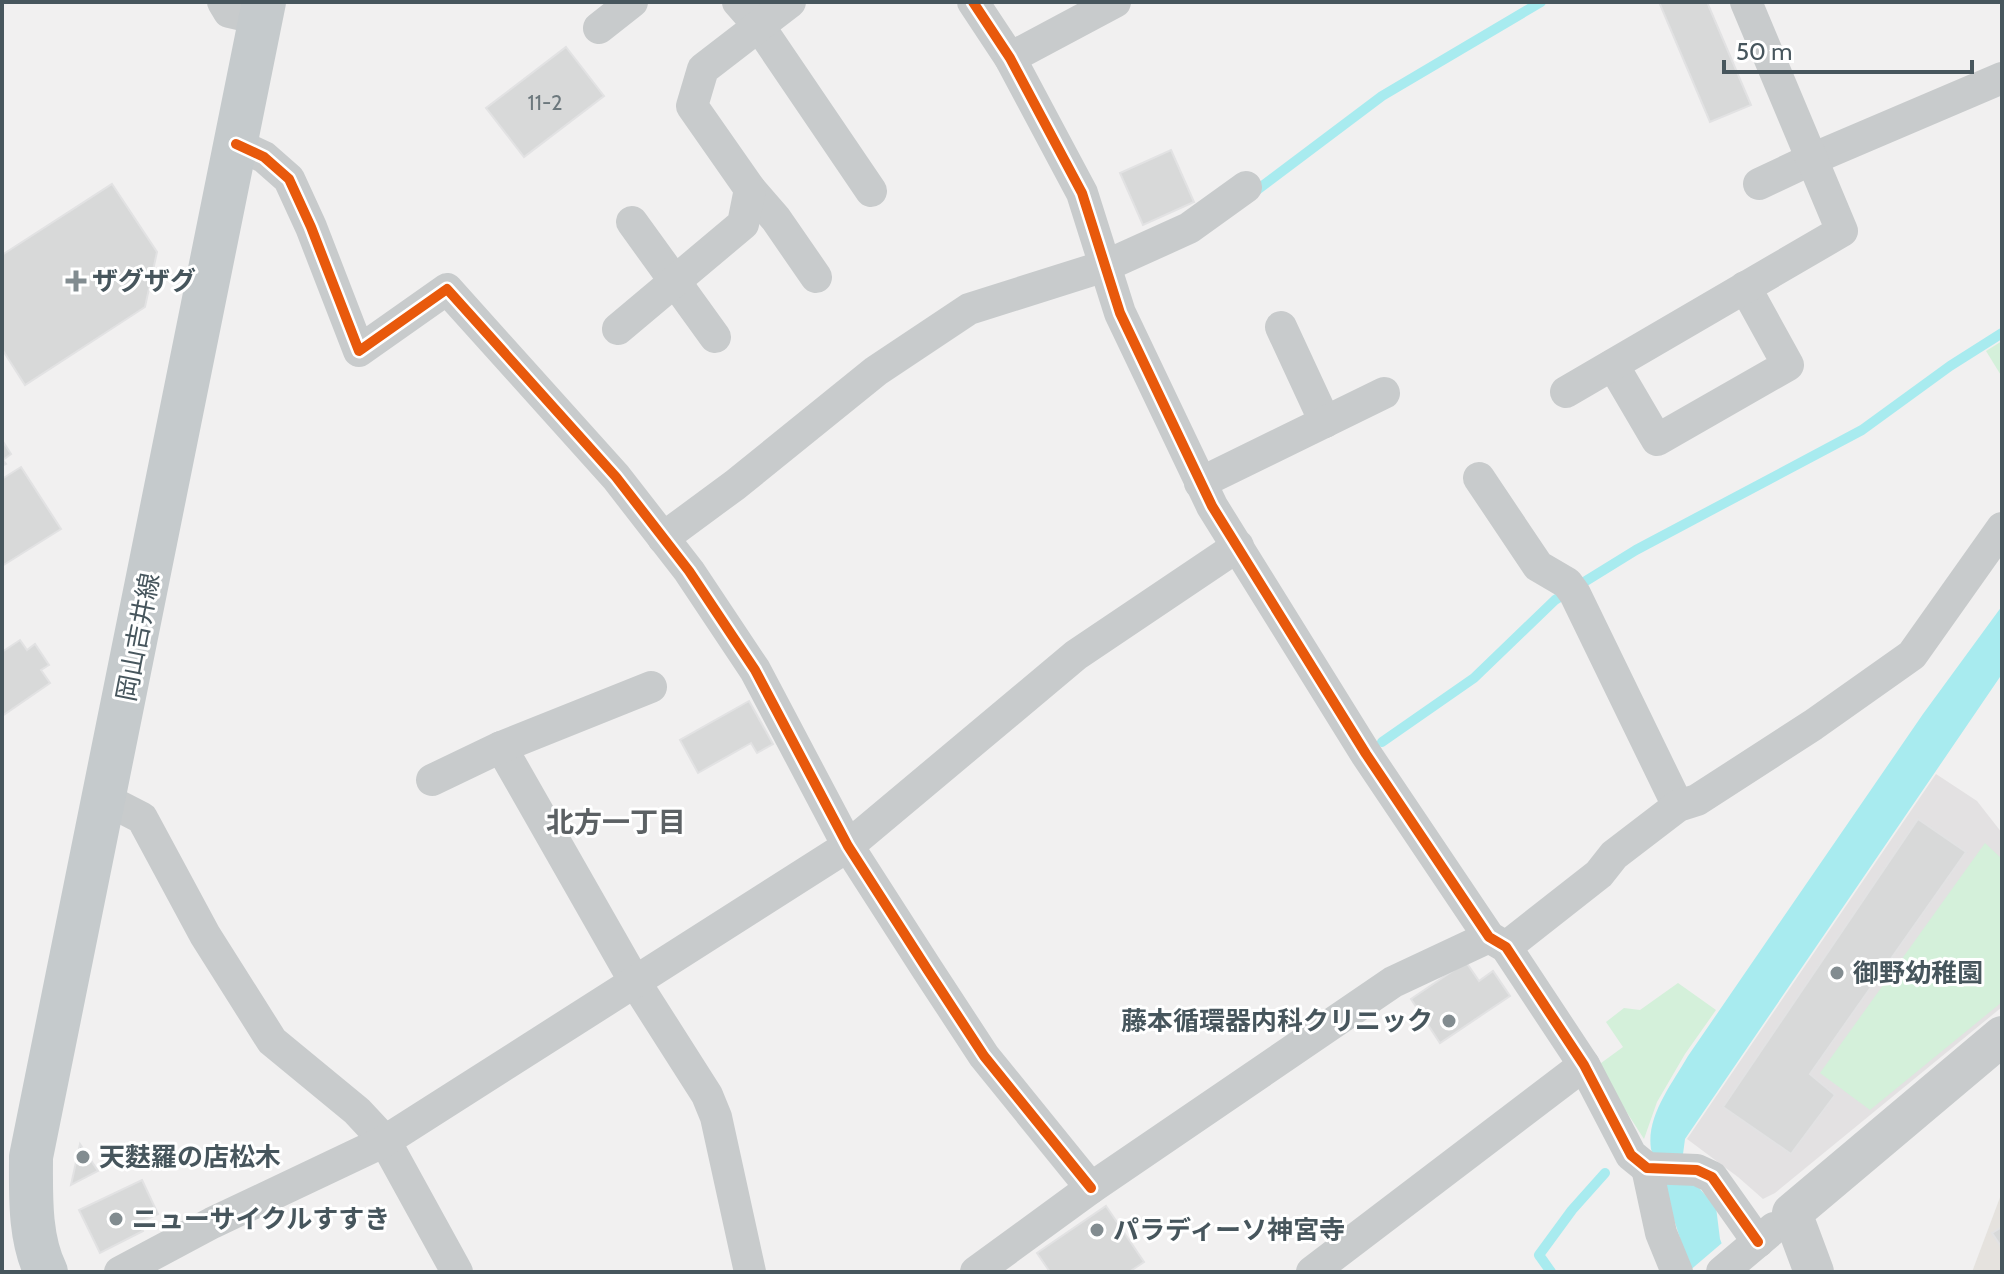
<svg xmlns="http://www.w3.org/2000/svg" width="2004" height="1274" viewBox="0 0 2004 1274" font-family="Cabin,'Noto Sans JP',sans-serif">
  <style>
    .commercial { fill: #e5e2de }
    .education { fill: #e3e1e2 }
    .green { fill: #d4f0da }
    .water { fill: #a8ebef }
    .pier { fill: #f1f0f0 }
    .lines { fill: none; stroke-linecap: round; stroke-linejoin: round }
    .stream { stroke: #a8ebef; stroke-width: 10 }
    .building { fill: #d8d9d9; stroke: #e2e2e3; stroke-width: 2 }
    .minor { stroke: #c8cbcc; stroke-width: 32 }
    .tertiary { stroke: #c8cbcc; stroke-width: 40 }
    .primary { stroke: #c5cacc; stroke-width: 44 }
    .cycleway-casing { stroke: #fff; stroke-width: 15 }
    .cycleway { stroke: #e8590c; stroke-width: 10 }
    .poi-dot { fill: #828c90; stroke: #fff; stroke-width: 3 }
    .labels { text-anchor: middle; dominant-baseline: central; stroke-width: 6; stroke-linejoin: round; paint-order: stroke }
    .number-label { font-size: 22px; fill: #6c787d }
    .poi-label { font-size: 26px; font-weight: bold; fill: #47565d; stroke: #fff; text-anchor: start }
    .street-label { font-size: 26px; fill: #47565d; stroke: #fff }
    .neighbourhood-label { font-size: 28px; font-weight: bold; fill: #5c6164; stroke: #fff }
  </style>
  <rect width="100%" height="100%" fill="#f1f0f0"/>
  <path class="commercial" d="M 2002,1192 L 2002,1272 L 1972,1272 Z"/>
  <path class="education" d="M 1936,774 L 1977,801 L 2002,833 L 2002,1007 L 1775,1193 L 1763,1199 L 1738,1177 L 1687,1139 Z"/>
  <g class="green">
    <path d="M 2002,341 L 2002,377 L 1986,351 Z"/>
    <path d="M 1985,843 L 2002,859 L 2002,1002 L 1870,1110 L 1820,1073 Z"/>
    <path d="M 1678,983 L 1716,1010 L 1685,1054 L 1657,1102 L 1644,1139 L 1597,1066 L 1623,1047 L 1606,1022 L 1624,1008 L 1640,1010 Z"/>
  </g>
  <path class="water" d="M 2002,606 L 2002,674 L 1685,1139 L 1683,1154 L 1700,1189 L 1716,1207 L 1720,1239 L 1733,1272 L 1691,1272 L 1651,1149 C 1646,1116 1672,1084 1688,1056 L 1923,714 Z"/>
  <path class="pier" d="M 1722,1243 L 1736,1272 L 1688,1272 Z"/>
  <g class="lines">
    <g class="stream">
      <path d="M 1253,193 L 1382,96 L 1541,2"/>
      <path d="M 1382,742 L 1474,678 L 1555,600 L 1636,550 L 1862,430 L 1950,366 L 2002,333"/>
      <path d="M 1551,1272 L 1539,1255 L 1572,1210 L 1605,1173"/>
    </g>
  </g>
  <g class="building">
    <path d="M 1659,2 L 1707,2 L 1751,105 L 1710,122 Z"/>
    <path d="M 566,47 L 604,96 L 524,157 L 486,108 Z"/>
    <path d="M 1171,150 L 1194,202 L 1143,225 L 1120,173 Z"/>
    <path d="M 112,184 L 157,252 L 145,307 L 25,385 L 2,349 L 2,255 Z"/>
    <path d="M 2,440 L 11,454 L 3,460 L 6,464 L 2,466 Z"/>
    <path d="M 21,467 L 61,529 L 2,566 L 2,479 Z"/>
    <path d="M 20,640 L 27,650 L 35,644 L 49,665 L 41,670 L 50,683 L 2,716 L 2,652 Z"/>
    <path d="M 749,701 L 773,744 L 757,753 L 751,743 L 698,773 L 680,740 Z"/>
    <path d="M 1918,819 L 1966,852 L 1810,1074 L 1835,1095 L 1791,1154 L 1723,1107 Z"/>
    <path d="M 1466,962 L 1479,981 L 1493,971 L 1510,996 L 1440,1043 L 1411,999 Z"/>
    <path d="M 80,1144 L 98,1171 L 71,1185 Z"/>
    <path d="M 142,1180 L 158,1214 L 139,1223 L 143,1231 L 100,1253 L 79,1210 Z"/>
    <path d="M 1106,1206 L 1144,1262 L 1129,1272 L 1050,1272 L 1037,1253 Z"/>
    <path d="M 2002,1227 L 2002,1248 L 1992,1233 Z"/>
  </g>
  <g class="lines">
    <g class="minor">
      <path d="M 223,2 L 229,12 L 260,19"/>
      <path d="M 738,2 L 759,26 L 871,191"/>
      <path d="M 973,2 L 1010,58 L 1082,193 L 1120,313 L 1212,506 L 1366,754 L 1489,937 L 1506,947 L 1584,1065 L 1631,1155 L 1647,1168 L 1697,1170 L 1712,1177 L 1758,1242"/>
      <path d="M 599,28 L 632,2"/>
      <path d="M 1010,58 L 1115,2"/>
      <path d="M 236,144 L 264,157 L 289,179 L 311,227 L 359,351 L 447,289 L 616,477 L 689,571 L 755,670 L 848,846 L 927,969 L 984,1056 L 1091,1188"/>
      <path d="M 1759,184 L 1812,159 L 2002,78"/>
      <path d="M 750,189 L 776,219 L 816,277"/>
      <path d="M 632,222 L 715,337"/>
      <path d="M 1281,327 L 1325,422"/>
      <path d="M 618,329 L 743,224 L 750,189 L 692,106 L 703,69 L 790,2"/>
      <path d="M 1613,365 L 1657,440 L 1788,365 L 1745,287"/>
      <path d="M 1566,392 L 1842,231 L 1746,2"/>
      <path d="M 1479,478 L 1538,566 L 1567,583 L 1575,594 L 1678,806"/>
      <path d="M 1200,483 L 1384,393"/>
      <path d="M 663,538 L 735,485 L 876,371 L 969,309 L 1105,266 L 1189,228 L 1246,187"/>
      <path d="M 501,747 L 635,982 L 707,1095 L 716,1117 L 750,1272"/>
      <path d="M 432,780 L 501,747 L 651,687"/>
      <path d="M 105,799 L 142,818 L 205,935 L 272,1041 L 357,1111 L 385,1141 L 457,1272"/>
      <path d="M 1506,947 L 1599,874 L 1614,855 L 1678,806 L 1697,800 L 1813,725 L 1912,655 L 2002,528"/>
      <path d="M 1647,1168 L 1661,1233 L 1677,1272"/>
      <path d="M 120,1272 L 212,1223 L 385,1141 L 848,846 L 1076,655 L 1238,546"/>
      <path d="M 976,1272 L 1091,1188 L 1393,982 L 1489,937"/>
      <path d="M 1312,1272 L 1584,1065"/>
      <path d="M 1722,1272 L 1774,1228"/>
    </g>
    <path class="tertiary" d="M 1814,1272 L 1792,1213 L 2002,1036"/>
    <path class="primary" d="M 46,1272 C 29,1238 31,1194 31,1157 L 264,2"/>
    <g class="cycleway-casing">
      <g id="cycleway">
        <path d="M 973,2 L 1010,58 L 1082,193 L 1120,313 L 1212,506 L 1366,754 L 1489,937 L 1506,947 L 1584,1065 L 1631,1155 L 1647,1168 L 1697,1170 L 1712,1177 L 1758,1242"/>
        <path d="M 236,144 L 264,157 L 289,179 L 311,227 L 359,351 L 447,289 L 616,477 L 689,571 L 755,670 L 848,846 L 927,969 L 984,1056 L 1091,1188"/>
      </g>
    </g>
    <use href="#cycleway" class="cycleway"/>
  </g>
  <g class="poi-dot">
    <path d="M72 269h8v8h8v8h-8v8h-8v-8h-8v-8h8z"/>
    <circle cx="1837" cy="973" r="8"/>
    <circle cx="1449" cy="1021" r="8"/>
    <circle cx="83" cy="1157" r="8"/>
    <circle cx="116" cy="1219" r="8"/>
    <circle cx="1097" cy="1230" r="8"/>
  </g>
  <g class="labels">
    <g class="number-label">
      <text x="545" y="102">11-2</text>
    </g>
    <g class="poi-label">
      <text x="92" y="281">ザグザグ</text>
      <text x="1853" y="973">御野幼稚園</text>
      <text x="1433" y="1021" text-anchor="end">藤本循環器内科クリニック</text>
      <text x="99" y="1157">天麩羅の店松木</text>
      <text x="132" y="1219">ニューサイクルすすき</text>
      <text x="1113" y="1230">パラディーソ神宮寺</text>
    </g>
    <g class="street-label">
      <text transform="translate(138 637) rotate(-79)">岡山吉井線</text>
    </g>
    <g class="neighbourhood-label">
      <text x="616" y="822">北方一丁目</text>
    </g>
  </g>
  <rect width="2004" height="1274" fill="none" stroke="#47565d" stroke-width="8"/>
  <path d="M1724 60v12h248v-12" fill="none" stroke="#47565d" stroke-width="4"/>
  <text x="1736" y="60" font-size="24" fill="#47565d" stroke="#ffffff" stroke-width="6" paint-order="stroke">50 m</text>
</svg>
